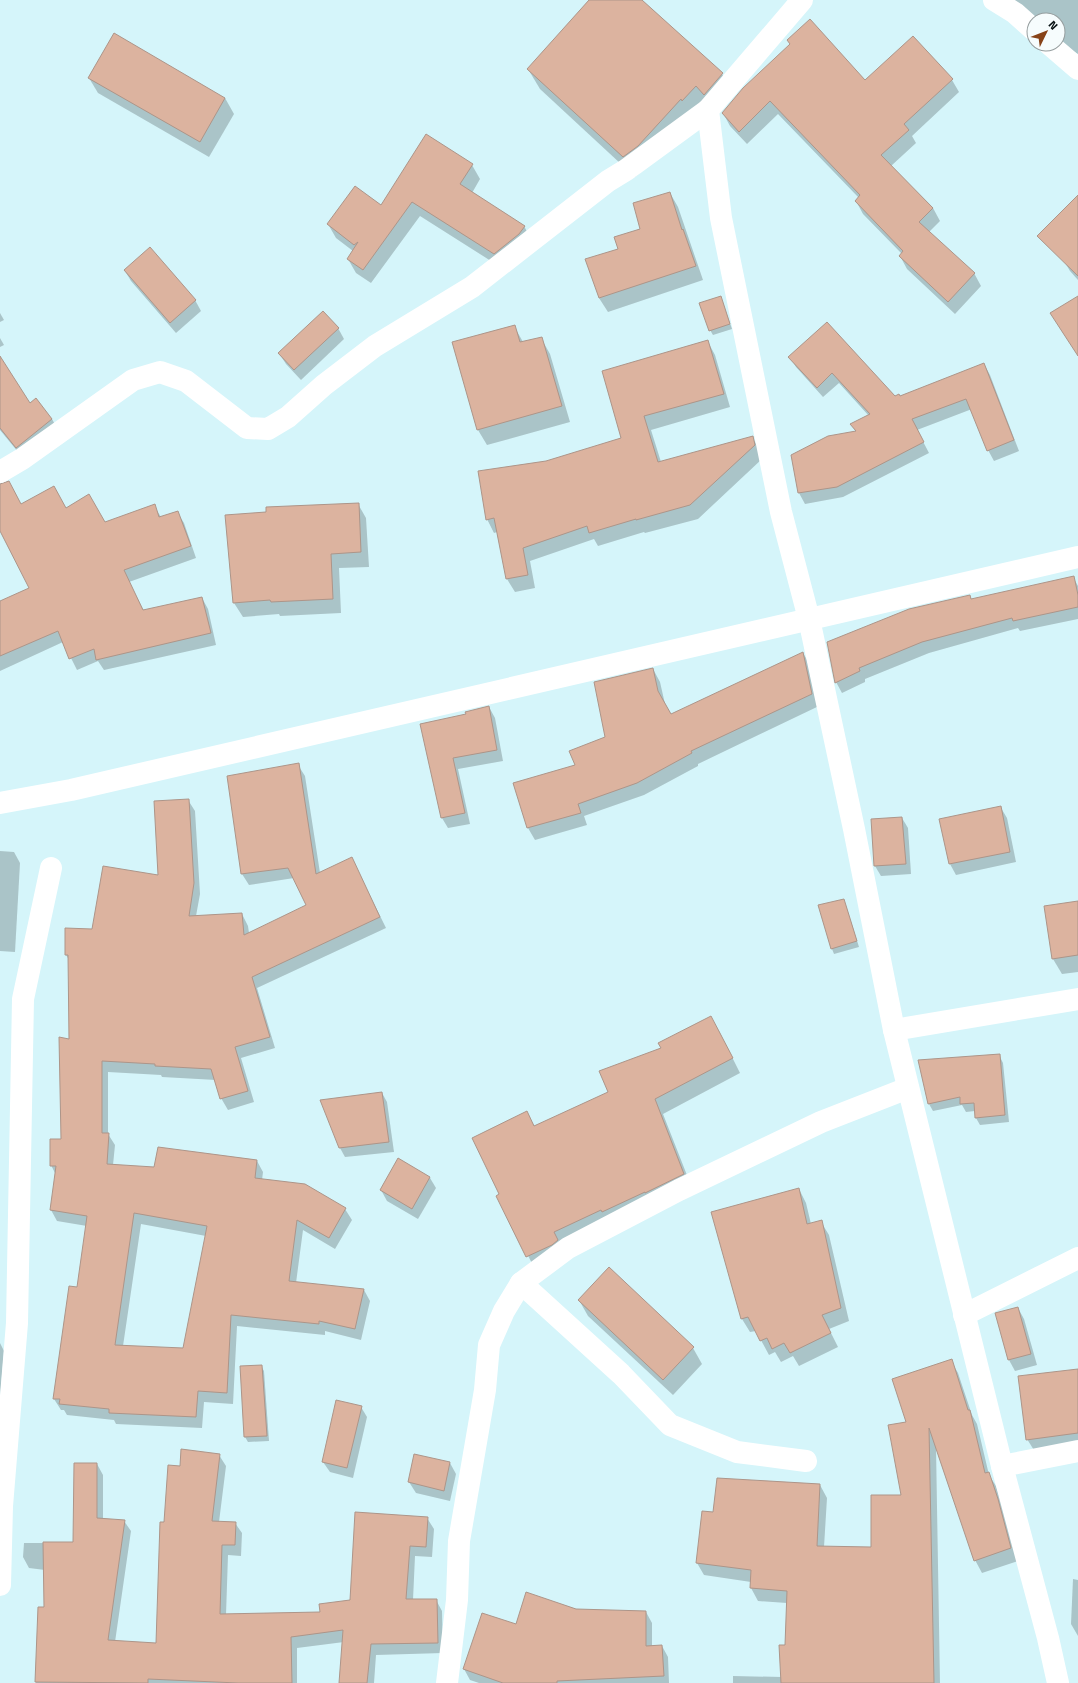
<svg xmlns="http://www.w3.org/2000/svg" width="1078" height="1683" viewBox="0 0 1078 1683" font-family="'Titillium Web',sans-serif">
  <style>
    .shadow { fill: #0003; fill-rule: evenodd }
    .building { fill: #dcb39f; stroke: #ad9589; fill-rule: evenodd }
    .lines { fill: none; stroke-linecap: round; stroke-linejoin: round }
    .minor { stroke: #fff; stroke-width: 22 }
  </style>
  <rect width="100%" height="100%" fill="#d5f5fa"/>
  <g class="shadow">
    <path d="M 591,0 L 641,0 L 722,74 L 734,95 L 635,177 L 540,89 L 528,69 Z"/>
    <path d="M 1009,0 L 1078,0 L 1078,54 L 1058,42 L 1058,20 L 1038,20 Z"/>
    <path d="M 89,78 L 225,98 L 234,114 L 209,157 L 98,93 Z"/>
    <path d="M 952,80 L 959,92 L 912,136 L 916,143 L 891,166 L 933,208 L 940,221 L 929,232 L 974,273 L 981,286 L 955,314 L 907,269 L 900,256 L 902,254 L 863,214 L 856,201 L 859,198 L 778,114 L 747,144 L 730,126 L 723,113 L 744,89 L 865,82 Z"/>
    <path d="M 472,165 L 480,179 L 472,193 L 524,226 L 532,241 L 502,268 L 420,216 L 371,283 L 356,273 L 348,259 L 353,251 L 336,238 L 328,224 L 381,207 Z"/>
    <path d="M 670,193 L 678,207 L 703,280 L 608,312 L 599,298 L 620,249 L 641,229 Z"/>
    <path d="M 1078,247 L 1078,280 L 1070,271 L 1064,261 Z"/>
    <path d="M 125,271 L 195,300 L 201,311 L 176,333 L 131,281 Z"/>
    <path d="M 721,297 L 732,329 L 713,335 L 710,330 Z"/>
    <path d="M 0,313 L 4,320 L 0,322 Z"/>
    <path d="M 827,323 L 895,397 L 900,397 L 984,364 L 990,375 L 1019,451 L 994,461 L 988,450 L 972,409 L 917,430 L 929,453 L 843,497 L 805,504 L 799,493 L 792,456 L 856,432 L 852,425 L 869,416 L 839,383 L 823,397 L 796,367 L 790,357 Z"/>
    <path d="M 514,326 L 523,342 L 541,338 L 550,354 L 570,422 L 487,445 L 478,430 Z"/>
    <path d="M 338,328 L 344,339 L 301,380 L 286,364 L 279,353 Z"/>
    <path d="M 0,338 L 4,345 L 0,347 Z"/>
    <path d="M 708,342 L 715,355 L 730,407 L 651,430 L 661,462 L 752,437 L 760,450 L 762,459 L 698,519 L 645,533 L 644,532 L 598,546 L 594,539 L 530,561 L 535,588 L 515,592 L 507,579 L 497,532 L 494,533 L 487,519 L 547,462 L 623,439 Z"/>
    <path d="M 0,358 L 30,405 L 52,419 L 58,430 L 23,458 L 0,430 Z"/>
    <path d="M 0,503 L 66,509 L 104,523 L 154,506 L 161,517 L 177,512 L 184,523 L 196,558 L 129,582 L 144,611 L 202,598 L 208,609 L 216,645 L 104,670 L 98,661 L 77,670 L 63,642 L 0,671 L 0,602 L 31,589 L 0,529 Z"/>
    <path d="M 358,504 L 366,518 L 369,567 L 339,568 L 341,613 L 280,616 L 279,614 L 243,617 L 234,603 L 226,516 Z"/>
    <path d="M 1073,577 L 1078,586 L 1078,619 L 1020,631 L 1018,628 L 929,653 L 865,679 L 865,682 L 842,693 L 836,682 L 828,643 L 969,596 L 972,600 Z"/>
    <path d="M 803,653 L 810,665 L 819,706 L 698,764 L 698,766 L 644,795 L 584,816 L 587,825 L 535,840 L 528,828 L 515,783 L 576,766 L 607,738 L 653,669 L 660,682 L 665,704 L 671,715 Z"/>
    <path d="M 489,707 L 495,718 L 503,761 L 458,769 L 470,824 L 448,828 L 442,818 L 421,724 L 467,715 Z"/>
    <path d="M 298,765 L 305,776 L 320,873 L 352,859 L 386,928 L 257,988 L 275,1048 L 241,1058 L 254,1102 L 228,1110 L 221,1098 L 216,1080 L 162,1077 L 161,1075 L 108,1072 L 108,1134 L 115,1145 L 113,1165 L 155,1168 L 257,1161 L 263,1172 L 262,1180 L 345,1209 L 352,1220 L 335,1249 L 303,1230 L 296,1283 L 364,1290 L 370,1301 L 361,1340 L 325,1331 L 325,1335 L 237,1326 L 233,1404 L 204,1402 L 202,1428 L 116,1424 L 114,1420 L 67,1415 L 64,1410 L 61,1410 L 54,1399 L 67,1309 L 85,1310 L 87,1226 L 57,1221 L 51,1210 L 56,1175 L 51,1165 L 62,1140 L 70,1040 L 69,960 L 66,955 L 93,930 L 159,877 L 188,800 L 195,811 L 200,894 L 196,916 L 242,914 L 248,926 L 249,933 L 308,906 L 294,878 L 249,885 L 242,874 ZM 141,1224 L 206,1236 L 184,1349 L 123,1346 Z"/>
    <path d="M 1001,808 L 1007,818 L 1016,862 L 956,875 L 950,864 L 940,820 Z"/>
    <path d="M 902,818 L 908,828 L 911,874 L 881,876 L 875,866 Z"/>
    <path d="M 0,851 L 14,852 L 20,863 L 15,952 L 0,951 Z"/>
    <path d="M 1078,902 L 1078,972 L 1062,974 L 1053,959 Z"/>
    <path d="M 846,906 L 859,947 L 834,954 L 832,949 Z"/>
    <path d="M 719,1031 L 740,1073 L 663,1114 L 692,1188 L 536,1271 L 497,1196 L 501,1194 L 527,1113 L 535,1127 L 609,1093 Z"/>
    <path d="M 999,1055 L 1003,1063 L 1009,1122 L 980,1125 L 976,1118 L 975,1111 L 966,1112 L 962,1105 L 933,1111 L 929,1104 L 919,1061 Z"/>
    <path d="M 382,1093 L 387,1102 L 394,1152 L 345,1157 L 340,1148 Z"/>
    <path d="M 399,1159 L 430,1178 L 436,1188 L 418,1219 L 387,1201 L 381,1190 Z"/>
    <path d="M 799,1189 L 806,1203 L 811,1224 L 821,1222 L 829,1235 L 849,1321 L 829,1329 L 838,1347 L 799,1366 L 793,1356 L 781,1362 L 775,1352 L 769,1355 L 756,1331 L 750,1332 L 742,1319 Z"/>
    <path d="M 609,1269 L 693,1348 L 702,1364 L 673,1395 L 588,1316 L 579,1300 Z"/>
    <path d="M 1018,1308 L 1024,1319 L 1037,1365 L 1015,1371 L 1009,1360 L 996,1314 Z"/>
    <path d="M 0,1343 L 4,1351 L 0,1398 Z"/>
    <path d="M 951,1361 L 958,1373 L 972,1415 L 977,1424 L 989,1475 L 996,1486 L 1005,1512 L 1018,1561 L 982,1573 L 975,1560 L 936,1447 L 940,1683 L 733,1683 L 733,1676 L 782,1677 L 786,1646 L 787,1603 L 758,1601 L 751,1588 L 751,1582 L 704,1575 L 697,1563 L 714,1513 L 820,1485 L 827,1498 L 824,1547 L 872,1548 L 903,1496 L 908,1423 Z"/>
    <path d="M 261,1366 L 264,1371 L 269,1441 L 248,1442 L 245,1437 Z"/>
    <path d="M 1078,1370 L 1078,1450 L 1037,1455 L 1027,1439 Z"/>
    <path d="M 361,1407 L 367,1417 L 353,1478 L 330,1472 L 323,1462 Z"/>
    <path d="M 219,1455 L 226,1466 L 219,1522 L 235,1523 L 242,1533 L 241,1556 L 228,1555 L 226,1615 L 322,1613 L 351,1601 L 427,1518 L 434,1529 L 432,1557 L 415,1556 L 413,1600 L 436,1600 L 442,1611 L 443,1653 L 376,1655 L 374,1683 L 340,1683 L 344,1642 L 297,1648 L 297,1683 L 36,1683 L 39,1608 L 45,1608 L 93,1576 L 29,1568 L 23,1557 L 24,1543 L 74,1543 L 97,1464 L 103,1475 L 103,1519 L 124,1521 L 131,1531 L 115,1642 L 157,1644 L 165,1523 L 181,1467 Z"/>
    <path d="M 450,1463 L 456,1474 L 450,1501 L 416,1493 L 409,1482 Z"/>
    <path d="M 1073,1579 L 1078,1580 L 1078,1636 L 1071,1624 Z"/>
    <path d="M 576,1610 L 646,1612 L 652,1623 L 652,1646 L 662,1646 L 668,1657 L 669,1683 L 479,1683 L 470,1680 L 464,1669 L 516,1625 Z"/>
  </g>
  <g class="building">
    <path d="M 589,0 L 642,0 L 723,73 L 704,95 L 696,86 L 682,101 L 681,99 L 638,146 L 623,157 L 527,69 Z"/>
    <path d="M 810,19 L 865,80 L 913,36 L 953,79 L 904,124 L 909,130 L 881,155 L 933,208 L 919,222 L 975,273 L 948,302 L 899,256 L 903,251 L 855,201 L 860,195 L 770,101 L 739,132 L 722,113 L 743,88 L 790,44 L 787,40 Z"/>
    <path d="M 114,33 L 225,98 L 200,142 L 88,78 Z"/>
    <path d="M 426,134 L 473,164 L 460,184 L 525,226 L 519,234 L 494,254 L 412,202 L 363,270 L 347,259 L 358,242 L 354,245 L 327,224 L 355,186 L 381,205 Z"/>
    <path d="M 670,192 L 682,230 L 683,229 L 696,266 L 599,298 L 585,259 L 618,249 L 614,237 L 640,229 L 633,203 Z"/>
    <path d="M 1078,195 L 1078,276 L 1037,236 Z"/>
    <path d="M 150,247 L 196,300 L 170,323 L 124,270 Z"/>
    <path d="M 721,296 L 730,324 L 709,331 L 699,303 Z"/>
    <path d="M 1078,296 L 1078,356 L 1050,313 Z"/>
    <path d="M 323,311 L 339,328 L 294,370 L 278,353 Z"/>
    <path d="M 827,322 L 895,396 L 899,394 L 900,396 L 984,363 L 1014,440 L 987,451 L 966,399 L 912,419 L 924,442 L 837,487 L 798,493 L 791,455 L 828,436 L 856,431 L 850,424 L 870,414 L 832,373 L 817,388 L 788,357 Z"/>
    <path d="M 515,325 L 520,342 L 542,337 L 562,406 L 477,430 L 452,342 Z"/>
    <path d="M 708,340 L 724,394 L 644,416 L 658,462 L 753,436 L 755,445 L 690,505 L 636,520 L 636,519 L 589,533 L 587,526 L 523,548 L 528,575 L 506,579 L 494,518 L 486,520 L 478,471 L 546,461 L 621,438 L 602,371 Z"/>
    <path d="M 0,356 L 30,403 L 36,398 L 52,419 L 16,448 L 0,428 Z"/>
    <path d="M 9,481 L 21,504 L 54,486 L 66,508 L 89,494 L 105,522 L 155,504 L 159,517 L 178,511 L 191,546 L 124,570 L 143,610 L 202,597 L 211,633 L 96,660 L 94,649 L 69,659 L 58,631 L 0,656 L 0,601 L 29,588 L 0,531 L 0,484 Z"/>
    <path d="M 359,503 L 361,552 L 331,554 L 333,599 L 271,602 L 270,600 L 233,603 L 225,515 L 266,512 L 266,507 Z"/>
    <path d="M 1074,576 L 1078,595 L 1078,607 L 1013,621 L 1012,618 L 922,642 L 859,668 L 860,671 L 835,683 L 827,642 L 909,609 L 970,595 L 971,599 Z"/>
    <path d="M 803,652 L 812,694 L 691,751 L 692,753 L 637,783 L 578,804 L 581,813 L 527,828 L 513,783 L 575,765 L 569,751 L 605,737 L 594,682 L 653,668 L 658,691 L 671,714 Z"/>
    <path d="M 489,706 L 497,750 L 453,758 L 465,813 L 441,818 L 420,724 L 466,714 L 465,712 Z"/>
    <path d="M 299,763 L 316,874 L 352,857 L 380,917 L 252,977 L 270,1037 L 235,1047 L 248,1091 L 220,1099 L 211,1069 L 155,1066 L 155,1064 L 102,1061 L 102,1133 L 109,1133 L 107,1164 L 154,1167 L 158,1147 L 257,1160 L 255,1178 L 305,1184 L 346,1208 L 329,1238 L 297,1220 L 289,1281 L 364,1289 L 355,1329 L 319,1321 L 319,1324 L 231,1315 L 227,1393 L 198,1391 L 196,1417 L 109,1413 L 109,1409 L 59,1404 L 60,1399 L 53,1399 L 69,1286 L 77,1287 L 87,1216 L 50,1210 L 56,1166 L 50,1166 L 50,1139 L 61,1139 L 59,1037 L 69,1039 L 68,955 L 65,955 L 65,928 L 92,929 L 103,866 L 158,875 L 154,801 L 189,799 L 194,883 L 189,916 L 242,913 L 244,935 L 306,905 L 288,868 L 241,874 L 227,776 ZM 134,1213 L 207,1226 L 183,1348 L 115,1345 Z"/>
    <path d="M 1001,806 L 1010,852 L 949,864 L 939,819 Z"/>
    <path d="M 902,817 L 906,864 L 874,866 L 871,819 Z"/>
    <path d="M 844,899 L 857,941 L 831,949 L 818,905 Z"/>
    <path d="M 1078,901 L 1078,955 L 1052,959 L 1044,906 Z"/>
    <path d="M 711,1016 L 733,1058 L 655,1099 L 684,1174 L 645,1193 L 645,1192 L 602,1212 L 601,1210 L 554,1232 L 558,1240 L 552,1245 L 526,1257 L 496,1196 L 499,1194 L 472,1138 L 527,1111 L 534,1126 L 608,1092 L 599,1071 L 661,1048 L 658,1043 Z"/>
    <path d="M 1000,1054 L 1005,1115 L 975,1118 L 974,1103 L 960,1104 L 960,1097 L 928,1104 L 918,1060 Z"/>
    <path d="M 382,1092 L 389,1142 L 339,1148 L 320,1100 Z"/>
    <path d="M 398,1158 L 430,1177 L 412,1209 L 380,1190 Z"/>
    <path d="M 799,1188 L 807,1224 L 822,1220 L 841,1308 L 822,1315 L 831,1333 L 790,1353 L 784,1343 L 772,1349 L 767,1338 L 760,1341 L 748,1317 L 741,1319 L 711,1212 Z"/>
    <path d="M 609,1267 L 694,1347 L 663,1380 L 578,1300 Z"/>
    <path d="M 1018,1307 L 1031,1354 L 1008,1360 L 995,1313 Z"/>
    <path d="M 952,1359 L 968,1410 L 970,1410 L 985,1473 L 989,1472 L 998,1499 L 1011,1548 L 974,1561 L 929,1428 L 934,1683 L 781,1683 L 779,1645 L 785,1645 L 787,1591 L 750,1588 L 751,1570 L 696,1563 L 702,1511 L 713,1512 L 717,1478 L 820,1484 L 817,1546 L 871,1547 L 871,1495 L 901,1495 L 888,1425 L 906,1422 L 892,1379 Z"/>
    <path d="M 262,1365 L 267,1436 L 244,1437 L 240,1366 Z"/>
    <path d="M 1078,1369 L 1078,1433 L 1026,1440 L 1018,1376 Z"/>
    <path d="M 336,1400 L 362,1406 L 347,1468 L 322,1462 Z"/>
    <path d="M 181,1449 L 220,1454 L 212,1521 L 236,1522 L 235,1545 L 222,1545 L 220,1614 L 320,1612 L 319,1604 L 350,1600 L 355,1512 L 428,1517 L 426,1547 L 410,1546 L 406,1599 L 437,1599 L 438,1643 L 371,1644 L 367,1683 L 339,1683 L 343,1630 L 291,1637 L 292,1683 L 238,1683 L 148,1679 L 148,1683 L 35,1682 L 38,1607 L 44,1607 L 43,1542 L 73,1542 L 74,1463 L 97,1463 L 97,1518 L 125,1520 L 108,1640 L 156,1643 L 160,1522 L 164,1522 L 168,1465 L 180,1466 Z"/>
    <path d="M 414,1454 L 450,1462 L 444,1491 L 408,1482 Z"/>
    <path d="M 526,1592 L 576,1609 L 646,1611 L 646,1646 L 662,1645 L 664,1676 L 557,1681 L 557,1683 L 503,1683 L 463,1669 L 482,1613 L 516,1624 Z"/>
  </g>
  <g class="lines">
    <g class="minor">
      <path d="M 802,0 L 708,110 L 721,218 L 781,512 L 809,619 L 854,829 L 894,1030 L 1002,1466 L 1048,1638 L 1058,1683"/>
      <path d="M 994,0 L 1015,13 L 1034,30"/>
      <path d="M 1049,44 L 1078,69"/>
      <path d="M 0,472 L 22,459 L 133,380 L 160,372 L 186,381 L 247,428 L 268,429 L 288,417 L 324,385 L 375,346 L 472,287 L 608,181 L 626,170 L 708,110"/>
      <path d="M 0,803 L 71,790 L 1078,557"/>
      <path d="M 894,1030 L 1078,999"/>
      <path d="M 521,1283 L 621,1374 L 670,1425 L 737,1452 L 806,1461"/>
      <path d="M 964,1315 L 1078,1258"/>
      <path d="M 1002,1466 L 1078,1451"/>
      <path d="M 0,1585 L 2,1506 L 17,1323 L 23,999 L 51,868"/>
      <path d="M 447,1683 L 457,1600 L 459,1541 L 485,1390 L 489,1345 L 504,1311 L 521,1283 L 568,1248 L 679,1190 L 821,1122 L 908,1088"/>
    </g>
  </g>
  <g transform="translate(1046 32) rotate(47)"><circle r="19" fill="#f6fcfd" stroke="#969e9f"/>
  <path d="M0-3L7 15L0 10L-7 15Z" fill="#874319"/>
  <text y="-6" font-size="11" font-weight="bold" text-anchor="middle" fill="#061012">N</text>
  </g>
</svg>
